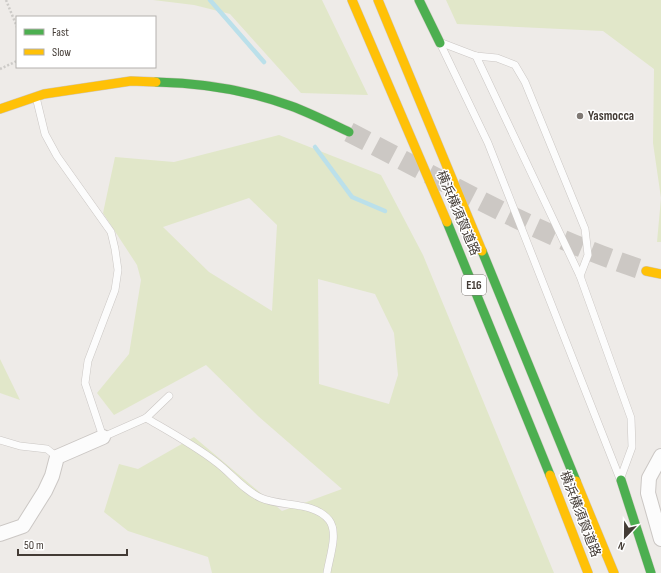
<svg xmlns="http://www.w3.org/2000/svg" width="661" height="573" viewBox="0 0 661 573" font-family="'Sofia Sans Condensed','Noto Sans JP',sans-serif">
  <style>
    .green { fill: #e1e7c9; fill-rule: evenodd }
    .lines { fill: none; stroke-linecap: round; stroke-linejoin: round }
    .stream { stroke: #bbe0ea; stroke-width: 4.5 }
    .secondary-tunnel { stroke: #ccc8c4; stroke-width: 20; stroke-dasharray: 20 10; stroke-linecap: butt }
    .lane-casing { stroke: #cbc7c4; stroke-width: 8 }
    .street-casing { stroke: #cbc7c4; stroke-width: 16 }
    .fast-casing { stroke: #cfc8c1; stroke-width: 10 }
    .slow-casing { stroke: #cfc8c1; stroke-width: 10 }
    .path { stroke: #cccac7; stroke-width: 2.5; stroke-dasharray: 2 2; stroke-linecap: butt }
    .lane { stroke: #fcfcfc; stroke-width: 7 }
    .street { stroke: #fcfcfc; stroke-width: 14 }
    .fast { stroke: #4caf50; stroke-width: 9 }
    .slow { stroke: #ffc107; stroke-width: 9 }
    .poi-dot { fill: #7f7974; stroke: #fff; stroke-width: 1.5 }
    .labels { text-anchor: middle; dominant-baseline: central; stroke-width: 3; stroke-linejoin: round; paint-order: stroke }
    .shield { fill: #fff; stroke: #7b7672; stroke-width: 1 }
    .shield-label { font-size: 12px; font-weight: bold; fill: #433b35 }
    .poi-label { font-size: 13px; font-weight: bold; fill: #433b35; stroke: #fff; text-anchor: start }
    .street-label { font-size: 13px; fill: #433b35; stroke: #fff }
  </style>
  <rect width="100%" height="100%" fill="#eeebe8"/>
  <g class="green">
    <path d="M 153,0 L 322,0 L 368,95 L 301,93 L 230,14 L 194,5 Z"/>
    <path d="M 446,0 L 661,0 L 661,242 L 657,242 L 661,198 L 653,143 L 654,69 L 603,31 L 457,24 Z"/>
    <path d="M 279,135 L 381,175 L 423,255 L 554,573 L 212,573 L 208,557 L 128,531 L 104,512 L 119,464 L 138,469 L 194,437 L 282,511 L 342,489 L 258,416 L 206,365 L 114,415 L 97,393 L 129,354 L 141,280 L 137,265 L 103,213 L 115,157 L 174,162 ZM 249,198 L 277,225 L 272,311 L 209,272 L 163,227 ZM 318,279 L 375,294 L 394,333 L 398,375 L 389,404 L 319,384 Z"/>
    <path d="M 0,359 L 20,400 L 0,393 Z"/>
  </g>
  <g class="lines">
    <g class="stream">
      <path d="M 210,0 L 264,62"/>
      <path d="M 315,147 L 352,197 L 385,211"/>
    </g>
    <path class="secondary-tunnel" d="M 349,132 C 446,182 542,238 646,271"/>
    <g class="lane-casing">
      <g id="lane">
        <path d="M 442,43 L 476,56 L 497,58 L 515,65 L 525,82 L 585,229 L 588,255 L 580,276 L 631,418 L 632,447 L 621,477"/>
        <path d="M 441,45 L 488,143 L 620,479"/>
        <path d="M 476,56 L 580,276"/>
        <path d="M 36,97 L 45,134 L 57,156 L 111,232 L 115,249 L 118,270 L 115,290 L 88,361 L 85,383 L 103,437 L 146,418 L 169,396"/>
        <path d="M 146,418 C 170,432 194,445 216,462 C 231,473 243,490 261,498 C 281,507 314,501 329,520 C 339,533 329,558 327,573"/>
        <path d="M 0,440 L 20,446 L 47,449 L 57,457"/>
      </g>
    </g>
    <g class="street-casing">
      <g id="street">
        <path d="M 661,456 L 649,478 L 648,493 L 661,539"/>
        <path d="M 0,534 L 23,526 L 45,491 L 52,476 L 57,457 L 103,437"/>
      </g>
    </g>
    <g class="fast-casing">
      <g id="fast">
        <path d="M 419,0 L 440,43"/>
        <path d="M 156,82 C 201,83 248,90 291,106 C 310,113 330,123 349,132"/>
        <path d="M 447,222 L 550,475"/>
        <path d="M 482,251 L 576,481"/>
        <path d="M 621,480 L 651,573"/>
      </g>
    </g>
    <g class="slow-casing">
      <g id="slow">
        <path d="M 352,0 L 447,222"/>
        <path d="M 378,0 L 482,251"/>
        <path d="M 0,109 L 44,94 L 131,81 L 156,82"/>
        <path d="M 646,271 L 661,274"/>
        <path d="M 550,475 L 588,573"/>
        <path d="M 576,481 L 614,573"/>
      </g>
    </g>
    <g class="path">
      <path d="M 6,0 L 17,27"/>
      <path d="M 0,69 L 17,61"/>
    </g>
    <use href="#lane" class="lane"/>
    <use href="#street" class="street"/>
    <use href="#fast" class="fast"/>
    <use href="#slow" class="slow"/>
  </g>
  <circle class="poi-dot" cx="580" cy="116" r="4"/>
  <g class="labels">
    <rect class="shield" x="462" y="275" width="24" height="20" rx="3"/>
    <g class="shield-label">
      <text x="474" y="285">E16</text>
    </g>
    <g class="poi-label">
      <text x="588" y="116">Yasmocca</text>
    </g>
    <g class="street-label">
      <text transform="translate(458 213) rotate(67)">横浜横須賀道路</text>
      <text transform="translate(580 514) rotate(69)">横浜横須賀道路</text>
    </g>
  </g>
  <rect x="16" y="16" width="140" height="52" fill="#ffffff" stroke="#b4b1ae"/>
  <rect x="24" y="29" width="20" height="6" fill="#4caf50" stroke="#b4b1ae"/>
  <text x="52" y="36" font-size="12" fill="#433b35">Fast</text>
  <rect x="24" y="49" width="20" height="6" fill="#ffc107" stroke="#b4b1ae"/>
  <text x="52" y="56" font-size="12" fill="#433b35">Slow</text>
  <g transform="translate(625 537) rotate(202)" stroke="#ffffff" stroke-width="3" paint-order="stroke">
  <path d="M0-3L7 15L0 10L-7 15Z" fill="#433b35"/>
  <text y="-6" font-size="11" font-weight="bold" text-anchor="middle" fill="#433b35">N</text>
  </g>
  <path d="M18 549v6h109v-6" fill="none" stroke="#433b35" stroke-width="2"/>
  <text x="24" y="549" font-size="12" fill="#433b35" stroke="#ffffff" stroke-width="3" paint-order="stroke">50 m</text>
</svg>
